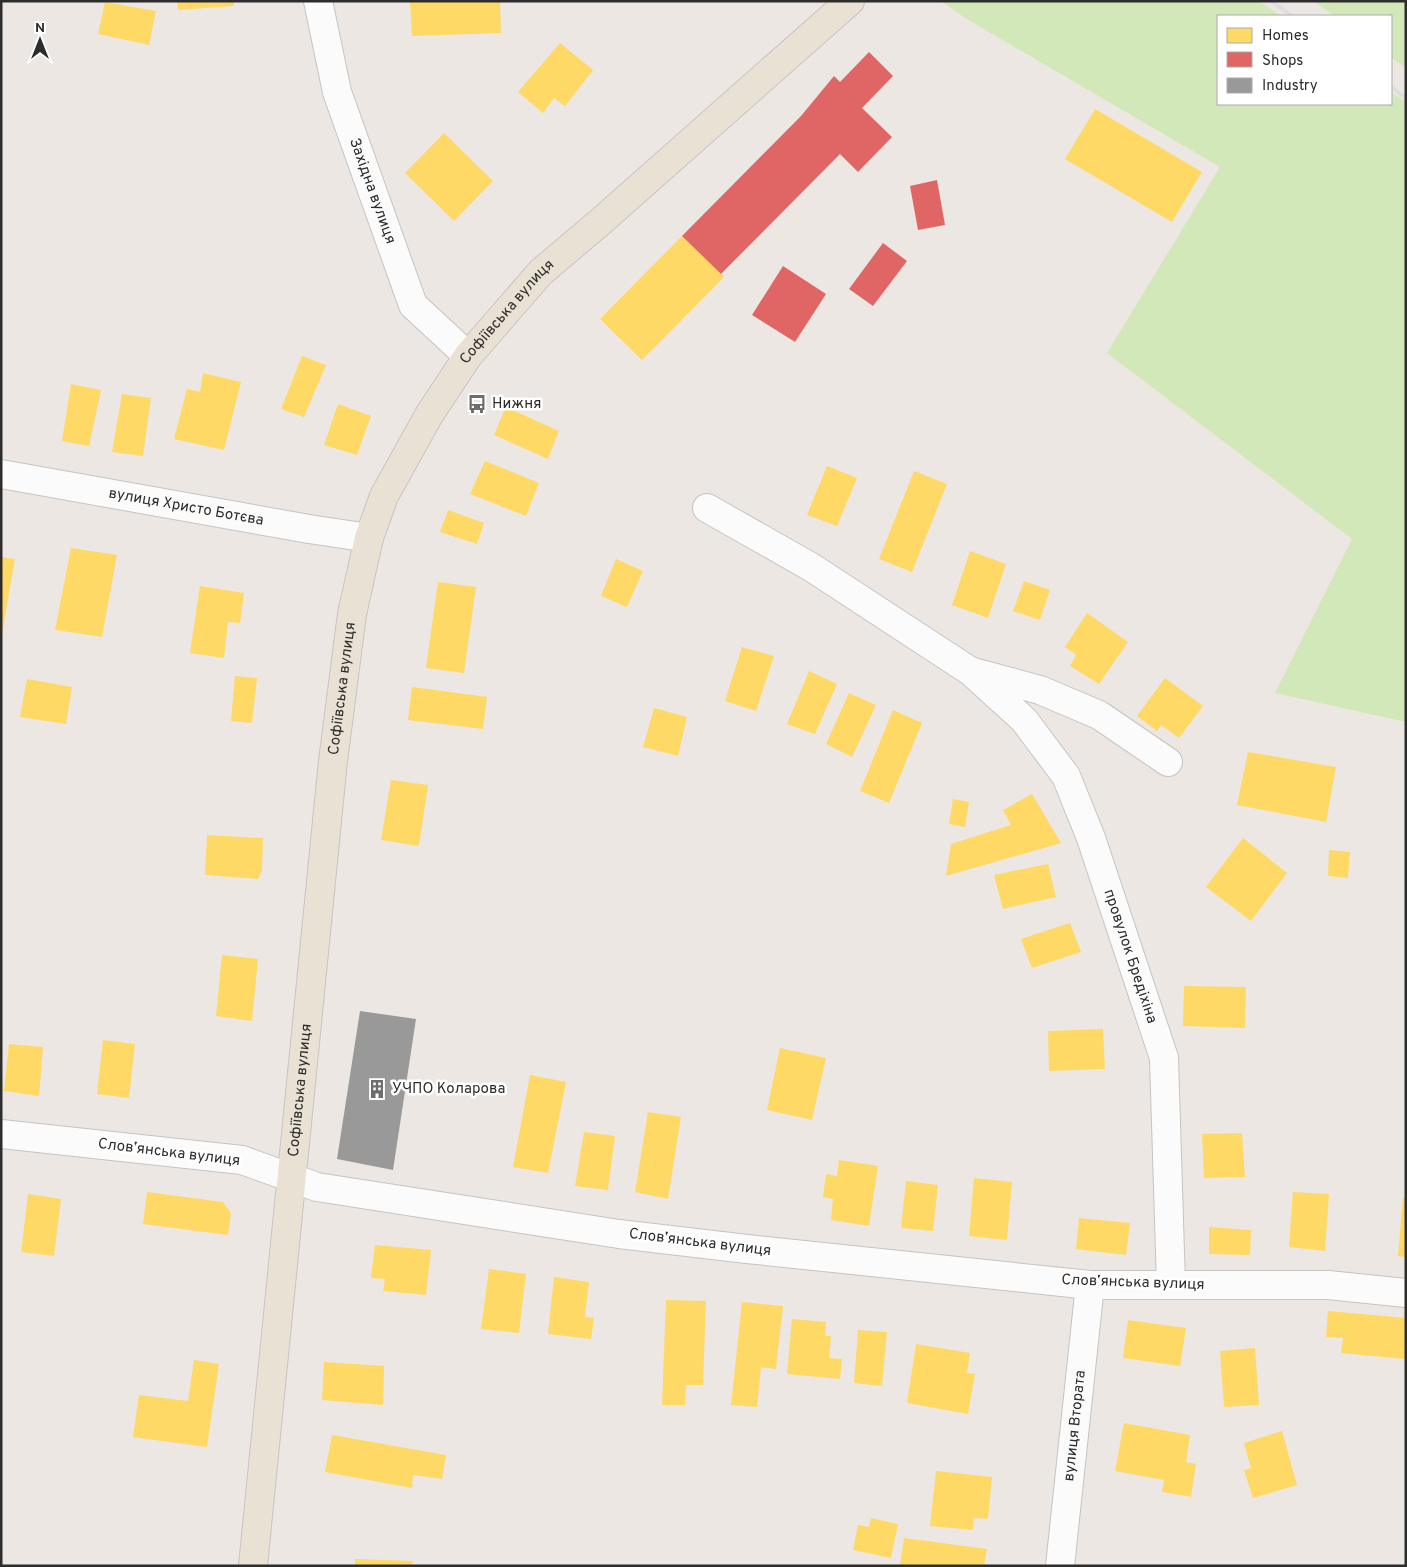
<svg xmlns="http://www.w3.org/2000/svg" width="1407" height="1567" viewBox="0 0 1407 1567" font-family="Overpass,sans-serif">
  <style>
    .green { fill: #d2e8b9 }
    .homes { fill: #ffd966 }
    .shops { fill: #e06666 }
    .industry { fill: #999 }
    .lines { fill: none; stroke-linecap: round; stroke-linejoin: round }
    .minor-casing { stroke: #c5c4c3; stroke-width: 30 }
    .primary-casing { stroke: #c6c4c3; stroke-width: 30 }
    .minor { stroke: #fcfbfb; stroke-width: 28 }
    .primary { stroke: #e9e2d4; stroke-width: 28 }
    .rail { stroke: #dedee0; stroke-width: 4 }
    .labels { text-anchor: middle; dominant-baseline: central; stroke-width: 5; stroke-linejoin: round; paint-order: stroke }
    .street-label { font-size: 15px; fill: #2d2d2d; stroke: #fff }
    .poi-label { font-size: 15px; fill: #2d2d2d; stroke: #fff; text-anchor: start }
  </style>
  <rect width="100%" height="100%" fill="#ece7e2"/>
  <g class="green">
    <path d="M 941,1 L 1259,1 L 1281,16 L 1218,16 L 1218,104 L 1391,104 L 1391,92 L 1406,102 L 1406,722 L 1275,693 L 1352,539 L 1107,353 L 1220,167 L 965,18 Z"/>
    <path d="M 1314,1 L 1406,1 L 1406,68 L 1391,57 L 1391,16 L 1334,16 Z"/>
  </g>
  <g class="homes">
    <path d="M 177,1 L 234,1 L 234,6 L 178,10 Z"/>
    <path d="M 410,1 L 500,1 L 501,33 L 412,36 Z"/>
    <path d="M 105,2 L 156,11 L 149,45 L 98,34 Z"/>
    <path d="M 560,43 L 593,70 L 565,106 L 554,98 L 543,113 L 518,92 Z"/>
    <path d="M 1095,109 L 1202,172 L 1172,222 L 1065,159 Z"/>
    <path d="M 444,133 L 493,181 L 454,221 L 405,173 Z"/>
    <path d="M 682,236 L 724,277 L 642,360 L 600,319 Z"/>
    <path d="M 302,356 L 326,365 L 304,417 L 281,409 Z"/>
    <path d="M 203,373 L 241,382 L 224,450 L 174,439 L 187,389 L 200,392 Z"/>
    <path d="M 71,384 L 101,390 L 89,446 L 62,441 Z"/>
    <path d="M 122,394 L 151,398 L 143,456 L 112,452 Z"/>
    <path d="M 338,404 L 371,416 L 357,455 L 324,445 Z"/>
    <path d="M 506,407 L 559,431 L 548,459 L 494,435 Z"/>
    <path d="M 485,461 L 539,483 L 526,516 L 470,494 Z"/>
    <path d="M 827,466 L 857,478 L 837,526 L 807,515 Z"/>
    <path d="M 914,471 L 947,484 L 912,572 L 879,559 Z"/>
    <path d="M 448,510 L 484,523 L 477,544 L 440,532 Z"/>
    <path d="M 71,548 L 117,555 L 102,637 L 55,630 Z"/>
    <path d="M 970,551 L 1006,564 L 988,618 L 952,605 Z"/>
    <path d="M 1,557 L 15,559 L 2,634 L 1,633 Z"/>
    <path d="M 616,559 L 643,571 L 627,607 L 601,596 Z"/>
    <path d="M 1024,581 L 1050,590 L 1040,620 L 1013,611 Z"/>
    <path d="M 438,582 L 476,587 L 464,673 L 426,668 Z"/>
    <path d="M 200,586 L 244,593 L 240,623 L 228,622 L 224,658 L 190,653 Z"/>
    <path d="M 1087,613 L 1128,642 L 1099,684 L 1070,666 L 1076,655 L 1065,647 Z"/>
    <path d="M 742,647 L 774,656 L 756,711 L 725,701 Z"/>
    <path d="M 809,671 L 837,684 L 815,734 L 787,724 Z"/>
    <path d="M 235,676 L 257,678 L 252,723 L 231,721 Z"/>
    <path d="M 1165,678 L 1203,706 L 1179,738 L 1161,725 L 1157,731 L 1137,716 Z"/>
    <path d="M 27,679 L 72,687 L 66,724 L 20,717 Z"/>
    <path d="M 412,687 L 487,697 L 483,729 L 408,720 Z"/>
    <path d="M 849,693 L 876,705 L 852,757 L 826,744 Z"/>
    <path d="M 654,708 L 687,717 L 678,756 L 643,747 Z"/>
    <path d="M 893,710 L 922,723 L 889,803 L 860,791 Z"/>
    <path d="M 1248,752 L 1336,767 L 1326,822 L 1237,805 Z"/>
    <path d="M 391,780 L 428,785 L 419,846 L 381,840 Z"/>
    <path d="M 1032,794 L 1061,843 L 946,876 L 951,844 L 1011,825 L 1003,810 Z"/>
    <path d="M 953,799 L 969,802 L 965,827 L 949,824 Z"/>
    <path d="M 207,835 L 263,838 L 262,871 L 258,879 L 205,875 Z"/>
    <path d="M 1243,838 L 1287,873 L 1251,921 L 1206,887 Z"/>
    <path d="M 1329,850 L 1350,852 L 1348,878 L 1328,876 Z"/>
    <path d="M 1048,864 L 1056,897 L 1003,909 L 994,875 Z"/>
    <path d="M 1070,923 L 1081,952 L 1032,968 L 1021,939 Z"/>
    <path d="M 222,955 L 258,959 L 252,1021 L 216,1016 Z"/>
    <path d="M 1184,986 L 1246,987 L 1245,1028 L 1183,1026 Z"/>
    <path d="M 1103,1029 L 1105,1069 L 1049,1071 L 1048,1031 Z"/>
    <path d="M 103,1040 L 135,1044 L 129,1098 L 97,1094 Z"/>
    <path d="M 9,1044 L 43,1047 L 39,1096 L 4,1091 Z"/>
    <path d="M 780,1048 L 826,1058 L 812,1120 L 767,1110 Z"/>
    <path d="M 530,1075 L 566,1082 L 548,1173 L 513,1167 Z"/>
    <path d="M 648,1112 L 681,1117 L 668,1199 L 635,1192 Z"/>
    <path d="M 584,1132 L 615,1136 L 608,1190 L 575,1186 Z"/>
    <path d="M 1242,1133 L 1245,1177 L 1204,1178 L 1202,1134 Z"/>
    <path d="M 839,1160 L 878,1166 L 869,1226 L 831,1220 L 833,1199 L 823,1197 L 826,1174 L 837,1176 Z"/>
    <path d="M 974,1178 L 1012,1182 L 1007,1240 L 969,1236 Z"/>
    <path d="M 906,1181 L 938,1185 L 933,1231 L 901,1228 Z"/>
    <path d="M 147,1192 L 223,1202 L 231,1213 L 228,1235 L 143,1224 Z"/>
    <path d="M 1293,1192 L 1329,1194 L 1325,1251 L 1289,1247 Z"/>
    <path d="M 28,1194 L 61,1199 L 54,1256 L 21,1252 Z"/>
    <path d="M 1403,1198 L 1406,1198 L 1406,1257 L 1398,1256 Z"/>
    <path d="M 1079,1218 L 1130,1223 L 1126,1255 L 1076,1249 Z"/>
    <path d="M 1209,1227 L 1251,1230 L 1250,1255 L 1209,1254 Z"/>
    <path d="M 375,1245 L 431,1250 L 426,1295 L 383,1291 L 385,1279 L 371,1278 Z"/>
    <path d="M 489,1269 L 526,1274 L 519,1333 L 481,1329 Z"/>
    <path d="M 554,1277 L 589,1282 L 585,1317 L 594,1318 L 591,1339 L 548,1334 Z"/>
    <path d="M 666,1300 L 706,1301 L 703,1385 L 686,1385 L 685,1405 L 662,1405 Z"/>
    <path d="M 742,1302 L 783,1306 L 776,1369 L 761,1367 L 757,1407 L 731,1405 Z"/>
    <path d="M 1328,1311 L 1406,1318 L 1406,1357 L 1404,1359 L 1341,1353 L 1343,1338 L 1326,1337 Z"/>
    <path d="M 792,1319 L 826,1322 L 825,1336 L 831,1336 L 829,1358 L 842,1359 L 840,1379 L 787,1374 Z"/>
    <path d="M 1128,1320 L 1186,1328 L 1180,1366 L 1123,1358 Z"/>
    <path d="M 858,1330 L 887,1332 L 882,1386 L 854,1383 Z"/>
    <path d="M 916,1344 L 970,1353 L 967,1373 L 975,1374 L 968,1414 L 907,1403 Z"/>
    <path d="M 1255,1348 L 1259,1405 L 1224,1407 L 1220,1351 Z"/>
    <path d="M 194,1360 L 219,1364 L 207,1447 L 133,1437 L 139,1395 L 188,1401 Z"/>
    <path d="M 324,1362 L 384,1366 L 383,1405 L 322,1400 Z"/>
    <path d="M 1124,1423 L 1190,1435 L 1186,1462 L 1196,1464 L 1191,1497 L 1162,1492 L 1164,1480 L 1115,1471 Z"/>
    <path d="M 1282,1431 L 1297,1485 L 1253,1498 L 1244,1470 L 1251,1468 L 1244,1443 Z"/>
    <path d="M 332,1435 L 446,1455 L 442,1479 L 413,1475 L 412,1488 L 325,1472 Z"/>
    <path d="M 936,1471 L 992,1477 L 988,1519 L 974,1518 L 973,1530 L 930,1526 Z"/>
    <path d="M 871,1518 L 898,1524 L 891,1558 L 853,1550 L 858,1525 L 869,1527 Z"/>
    <path d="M 904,1538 L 987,1549 L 984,1566 L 900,1566 Z"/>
    <path d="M 355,1559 L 413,1561 L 412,1566 L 355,1566 Z"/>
  </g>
  <g class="shops">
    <path d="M 869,52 L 893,76 L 862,108 L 892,137 L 858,172 L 840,154 L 721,274 L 682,236 L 801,116 L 834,76 L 840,82 Z"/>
    <path d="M 937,180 L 945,225 L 918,230 L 910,186 Z"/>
    <path d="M 883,243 L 907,261 L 873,306 L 849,289 Z"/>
    <path d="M 783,266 L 826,294 L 795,342 L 752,315 Z"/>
  </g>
  <path class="industry" d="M 360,1011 L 416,1019 L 393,1170 L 337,1159 Z"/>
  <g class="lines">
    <g class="minor-casing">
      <g id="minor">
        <path id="s1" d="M 318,1 L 337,92 L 413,305 L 468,356"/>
        <path id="s2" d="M 1,474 L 309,529 L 369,538"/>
        <path id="s3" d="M 707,508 L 811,567 L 970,671 L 1024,720 L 1066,776 L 1091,838 L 1164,1058 L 1171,1285"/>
        <path d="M 973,672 L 1040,690 L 1099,715 L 1168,762"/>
        <path d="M 1,1134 L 242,1160 L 317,1187 L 619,1234 L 747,1249 L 1090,1285 L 1328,1285 L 1406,1293"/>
        <path id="s4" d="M 1060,1566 L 1090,1285"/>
      </g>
    </g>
    <g class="primary-casing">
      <g id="primary">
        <path id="s5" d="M 253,1566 L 333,761 L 352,614 L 369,538 L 384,496 L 429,415 L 468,356 L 541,272 L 599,223 L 850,1"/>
      </g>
    </g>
    <use href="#minor" class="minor"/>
    <use href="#primary" class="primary"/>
    <g class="rail">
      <path d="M 1271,1 L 1292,16"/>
      <path d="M 1391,87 L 1406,98"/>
    </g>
  </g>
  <defs>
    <g id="bus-bare" transform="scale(1.5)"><path d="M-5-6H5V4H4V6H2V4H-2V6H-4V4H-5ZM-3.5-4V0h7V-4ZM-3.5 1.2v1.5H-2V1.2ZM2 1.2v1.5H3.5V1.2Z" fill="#706e6c" stroke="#fff" stroke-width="2.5" paint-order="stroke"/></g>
    <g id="building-bare" transform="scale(1.5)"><path d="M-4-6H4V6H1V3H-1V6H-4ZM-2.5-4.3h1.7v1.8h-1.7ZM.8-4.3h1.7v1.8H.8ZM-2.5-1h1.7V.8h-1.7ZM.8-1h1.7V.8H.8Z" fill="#706e6c" stroke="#fff" stroke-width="2.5" paint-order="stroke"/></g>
  </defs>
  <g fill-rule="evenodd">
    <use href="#bus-bare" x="477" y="404"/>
    <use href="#building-bare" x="377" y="1089"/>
  </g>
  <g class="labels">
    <g class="street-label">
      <text stroke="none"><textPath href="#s1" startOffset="198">Західна вулиця</textPath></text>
      <text stroke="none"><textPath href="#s5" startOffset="1302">Софіївська вулиця</textPath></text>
      <text stroke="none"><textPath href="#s2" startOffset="188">вулиця Христо Ботєва</textPath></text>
      <text stroke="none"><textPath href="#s5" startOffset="882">Софіївська вулиця</textPath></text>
      <text stroke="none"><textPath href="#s3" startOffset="644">провулок Бредіхіна</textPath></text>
      <text stroke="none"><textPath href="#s5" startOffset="478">Софіївська вулиця</textPath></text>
      <text transform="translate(169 1153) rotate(7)">Словʼянська вулиця</text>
      <text transform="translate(700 1243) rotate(7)">Словʼянська вулиця</text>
      <text transform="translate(1133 1283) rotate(2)">Словʼянська вулиця</text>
      <text stroke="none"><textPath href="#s4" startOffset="141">вулиця Втората</textPath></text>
    </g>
    <g class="poi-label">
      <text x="492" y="404">Нижня</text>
      <text x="392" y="1089">УЧПО Коларова</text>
    </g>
  </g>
  <rect width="1407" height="1567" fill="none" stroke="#2d2d2d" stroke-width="5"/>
  <rect x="1217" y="15" width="175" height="90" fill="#ffffff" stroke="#ababab"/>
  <rect x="1227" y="28" width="25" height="15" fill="#ffd966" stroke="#ababab"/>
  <text x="1262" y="40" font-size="15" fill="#2d2d2d">Homes</text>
  <rect x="1227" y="52" width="25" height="15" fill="#e06666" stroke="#ababab"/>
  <text x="1262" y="65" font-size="15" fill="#2d2d2d">Shops</text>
  <rect x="1227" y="78" width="25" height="15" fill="#999999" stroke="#ababab"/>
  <text x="1262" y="90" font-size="15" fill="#2d2d2d">Industry</text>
  <g transform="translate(40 40)" stroke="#ffffff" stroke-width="4" paint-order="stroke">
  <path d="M0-4L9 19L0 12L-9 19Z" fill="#2d2d2d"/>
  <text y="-8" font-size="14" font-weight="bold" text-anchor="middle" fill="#2d2d2d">N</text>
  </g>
</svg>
